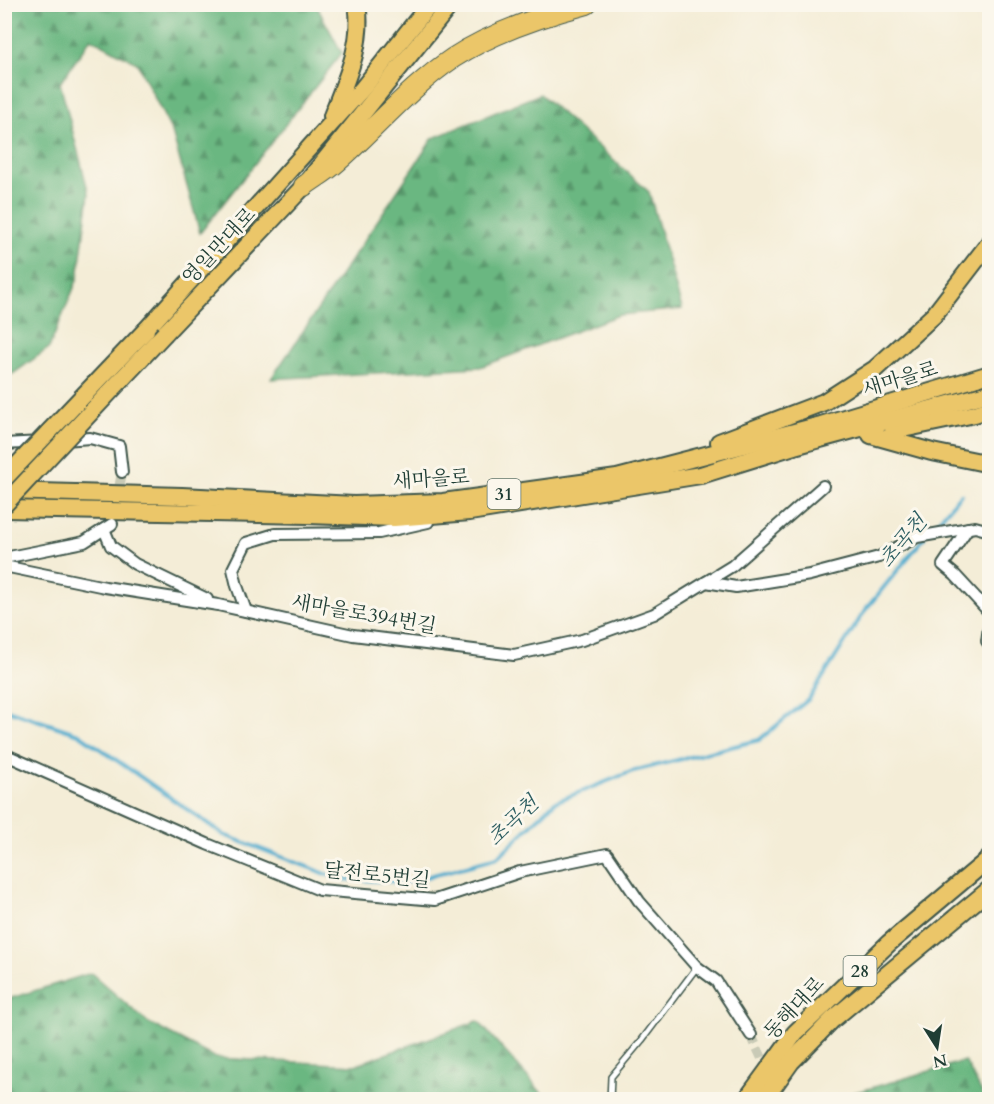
<svg xmlns="http://www.w3.org/2000/svg" width="994" height="1104" viewBox="0 0 994 1104" font-family="Cardo,'Noto Serif KR',serif">
  <style>
    .forest { fill: url(#forest-firs); stroke: #447a5a; stroke-width: 1.5 }
    .lines { fill: none; stroke-linecap: round; stroke-linejoin: round }
    .stream { stroke: #4facce; stroke-width: 4 }
    .minor-tunnel { stroke: #c9cab6; stroke-width: 10; stroke-dasharray: 10 5; stroke-linecap: butt }
    .service-casing { stroke: #3f574c; stroke-width: 8 }
    .minor-casing { stroke: #3f574c; stroke-width: 14 }
    .primary-casing { stroke: #3f574c; stroke-width: 20 }
    .trunk-casing { stroke: #3f574c; stroke-width: 20 }
    .motorway-casing { stroke: #3f574c; stroke-width: 22 }
    .service { stroke: #fff; stroke-width: 5 }
    .minor { stroke: #fff; stroke-width: 10 }
    .primary { stroke: #ebc669; stroke-width: 16 }
    .trunk { stroke: #ebc669; stroke-width: 16 }
    .motorway { stroke: #ebc669; stroke-width: 20 }
    .trunk-bridge-casing { stroke: #3f574c; stroke-width: 20; stroke-linecap: butt }
    .trunk-bridge { stroke: #ebc669; stroke-width: 16 }
    .labels { text-anchor: middle; dominant-baseline: central; stroke-width: 6; stroke-linejoin: round; paint-order: stroke }
    .shield { fill: #fbf7ec; stroke: #61756b; stroke-width: 1.5 }
    .shield-label { font-size: 18px; font-weight: bold; fill: #1f3d34 }
    .street-label { font-size: 20px; fill: #1f3d34; stroke: #fbf7ec }
    .water-label { font-size: 21px; font-style: italic; fill: #2d5e62; stroke: #fbf7ec }
  </style>
  <defs>
    <pattern id="forest-firs" width="22" height="20" patternUnits="userSpaceOnUse" patternTransform="scale(1.5)"><rect width="22" height="20" fill="#6ab781"/><path d="M5 1l3.5 6h-7zM16 11l3.5 6h-7z" fill="#57966a"/></pattern>
  </defs>
  <rect width="100%" height="100%" fill="#fbf7ec"/>
  <filter id="ink" filterUnits="userSpaceOnUse"><feTurbulence type="fractalNoise" baseFrequency=".0167" numOctaves="2"/><feDisplacementMap in="SourceGraphic" scale="12" xChannelSelector="R" yChannelSelector="G"/><feConvolveMatrix kernelMatrix="1 2 1 2 8 2 1 2 1" color-interpolation-filters="sRGB"/></filter>
  <filter id="wash" filterUnits="userSpaceOnUse"><feTurbulence type="fractalNoise" baseFrequency=".008" numOctaves="4" result="noise"/><feDisplacementMap in="SourceGraphic" scale="24" xChannelSelector="R" yChannelSelector="G"/><feGaussianBlur stdDeviation="1.35" result="paint"/><feColorMatrix in="noise" values="0 0 0 0 0 0 0 0 0 0 0 0 0 0 0 0 0 1.4 0 .05"/><feComposite in="paint" operator="in"/></filter>
  <g filter="url(#wash)">
    <rect width="100%" height="100%" fill="#f4edd7"/>
    <g class="forest">
      <path d="M 4,5 L 316,5 L 342,53 L 200,233 L 172,132 L 137,63 L 91,38 L 60,83 L 89,194 L 78,278 L 49,348 L 14,373 L 5,377 Z"/>
      <path d="M 540,94 L 649,192 L 682,309 L 619,315 L 480,367 L 271,379 L 433,138 Z"/>
      <path d="M 91,973 L 147,1022 L 215,1058 L 355,1065 L 478,1021 L 547,1099 L 5,1099 L 5,1000 Z"/>
      <path d="M 965,1061 L 985,1099 L 846,1099 L 846,1095 Z"/>
    </g>
    <g class="lines">
      <g class="stream">
        <path d="M 986,446 L 990,445"/>
        <path d="M 929,532 L 961,494"/>
        <path d="M 4,709 L 79,734 L 224,835 L 339,879 L 407,882 L 497,858 L 555,802 L 633,771 L 759,740 L 809,699 L 866,609 L 924,538"/>
      </g>
    </g>
  </g>
  <g filter="url(#ink)">
    <g class="lines">
      <g class="minor-tunnel">
        <path d="M 117,500 L 122,472"/>
        <path d="M 751,1035 L 769,1073"/>
      </g>
      <g class="service-casing">
        <path id="service" d="M 610,1100 L 611,1077 L 642,1040 L 697,967"/>
      </g>
      <g class="minor-casing">
        <g id="minor">
          <path d="M 65,440 L 90,438 L 119,446 L 122,472"/>
          <path d="M 4,444 L 41,442"/>
          <path d="M 968,528 L 943,565 L 955,575 L 990,613"/>
          <path d="M 104,529 L 111,546 L 135,564 L 207,599"/>
          <path d="M 4,558 L 84,542 L 112,524"/>
          <path d="M 4,566 L 105,587 L 218,605 L 353,635 L 514,655 L 582,640 L 654,614 L 732,566 L 823,486"/>
          <path d="M 706,582 L 736,587 L 810,575 L 879,557 L 917,537 L 975,527 L 990,531"/>
          <path d="M 246,611 L 237,586 L 233,569 L 246,543 L 275,534 L 379,533 L 428,522"/>
          <path d="M 990,621 L 987,641 L 990,645"/>
          <path d="M 4,754 L 207,844 L 320,890 L 435,900 L 520,872 L 607,854 L 639,901 L 697,967 L 716,981 L 751,1035"/>
          <path d="M 780,1098 L 781,1100"/>
        </g>
      </g>
      <g class="primary-casing">
        <g id="primary">
          <path d="M 893,431 L 975,414 L 990,409"/>
          <path d="M 871,435 L 932,452 L 990,464"/>
          <path d="M 719,442 L 824,402 L 875,369 L 934,315 L 990,242"/>
          <path d="M 4,491 L 182,496 L 354,505 L 443,502 L 617,478 L 821,425 L 990,374"/>
          <path d="M 4,509 L 308,515 L 394,518 L 470,512 L 701,475 L 794,446 L 990,393"/>
          <path d="M 746,1100 L 795,1033 L 889,943 L 990,858"/>
          <path d="M 764,1100 L 791,1062 L 832,1020 L 990,889"/>
        </g>
      </g>
      <g class="trunk-casing">
        <g id="trunk">
          <path d="M 332,116 C 346,80 364,43 357,4"/>
          <path d="M 146,330 L 363,88 L 430,4"/>
          <path d="M 165,333 L 304,186 L 451,4"/>
        </g>
      </g>
      <g class="motorway-casing">
        <path id="motorway" d="M 304,186 C 315,178 327,171 337,162 C 376,128 410,87 453,58 C 493,32 541,16 587,4"/>
      </g>
      <use href="#service" class="service"/>
      <use href="#minor" class="minor"/>
      <use href="#primary" class="primary"/>
      <use href="#trunk" class="trunk"/>
      <use href="#motorway" class="motorway"/>
      <g class="trunk-bridge-casing">
        <g id="trunk-bridge">
          <path d="M 4,479 L 146,330"/>
          <path d="M 4,505 L 165,333"/>
        </g>
      </g>
      <use href="#trunk-bridge" class="trunk-bridge"/>
    </g>
  </g>
  <g class="labels">
    <g class="shield">
      <rect x="487.5" y="479" width="33" height="30" rx="4.5"/>
      <rect x="843.5" y="956" width="33" height="30" rx="4.5"/>
    </g>
    <g class="shield-label">
      <text x="504" y="494">31</text>
      <text x="860" y="971">28</text>
    </g>
    <g class="street-label">
      <text transform="translate(219 246) rotate(-47)">영일만대로</text>
      <text transform="translate(900 379) rotate(-17)">새마을로</text>
      <text transform="translate(431 479) rotate(-4)">새마을로</text>
      <text transform="translate(364 614) rotate(10)">새마을로394번길</text>
      <text transform="translate(377 875) rotate(6)">달전로5번길</text>
      <text transform="translate(794 1008) rotate(-47)">동해대로</text>
    </g>
    <g class="water-label">
      <text transform="translate(903 541) rotate(-50)">초곡천</text>
      <text transform="translate(513 821) rotate(-43)">초곡천</text>
    </g>
  </g>
  <rect width="994" height="1104" fill="none" stroke="#fbf7ec" stroke-width="24"/>
  <g transform="translate(937 1047) rotate(168)" stroke="#fbf7ec" stroke-width="4.5" paint-order="stroke">
  <path d="M0-4.5L10 22L0 15L-10 22Z" fill="#1f3d34"/>
  <text y="-9" font-size="16" font-weight="bold" text-anchor="middle" fill="#1f3d34">N</text>
  </g>
</svg>
